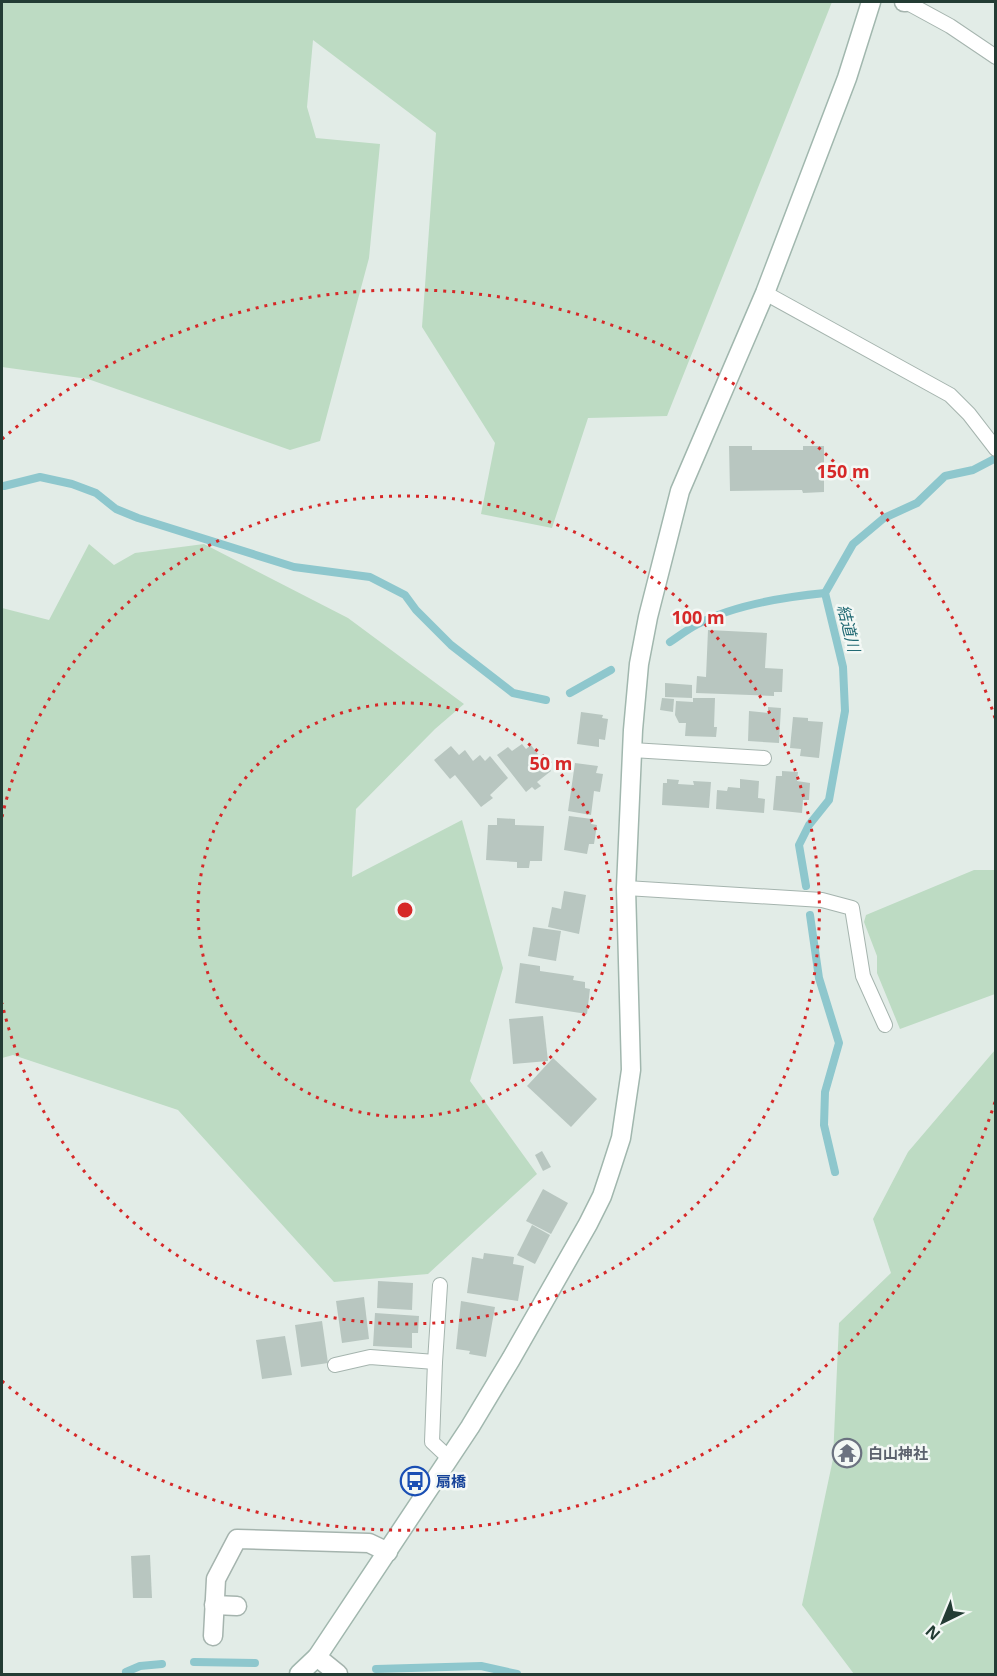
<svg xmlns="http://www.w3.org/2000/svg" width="997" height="1676" viewBox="0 0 997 1676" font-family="'Noto Sans','Noto Sans JP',sans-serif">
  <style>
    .green { fill: #bddbc3 }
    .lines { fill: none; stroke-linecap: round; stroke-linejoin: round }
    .stream { stroke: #8ec7cd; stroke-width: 8 }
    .building { fill: #b8c6c0 }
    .lane-casing { stroke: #a5b4ae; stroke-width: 16 }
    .street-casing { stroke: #a5b4ae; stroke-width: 21 }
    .secondary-casing { stroke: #a1b7ae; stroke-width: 21 }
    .lane { stroke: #fff; stroke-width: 14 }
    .street { stroke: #fff; stroke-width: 18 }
    .secondary { stroke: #fff; stroke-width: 18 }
    .ring { fill: none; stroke: #d62828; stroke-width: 3; stroke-dasharray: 3 6 }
    .labels { text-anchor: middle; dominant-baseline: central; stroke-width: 5; stroke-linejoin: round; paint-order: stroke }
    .worship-label { font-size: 15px; font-weight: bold; fill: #5b616d; stroke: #f3f8f5; text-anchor: start }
    .transit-label { font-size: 15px; font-weight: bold; fill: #164399; stroke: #f3f8f5; text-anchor: start }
    .water-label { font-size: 16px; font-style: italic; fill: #216a74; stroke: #f3f8f5 }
    .centre { fill: #d62828; stroke: #f3f8f5; stroke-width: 3 }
    .ring-label { font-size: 18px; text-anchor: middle; font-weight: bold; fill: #d62828; stroke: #f3f8f5; stroke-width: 5; stroke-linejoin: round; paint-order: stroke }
  </style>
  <rect width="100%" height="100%" fill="#e2ece7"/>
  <g class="green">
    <path d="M 2,2 L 832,2 L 667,416 L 588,418 L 552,528 L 481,514 L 495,443 L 422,327 L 436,133 L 313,40 L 307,107 L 316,138 L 380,144 L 369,258 L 320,441 L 290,450 L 88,379 L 2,367 Z"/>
    <path d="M 89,544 L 114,565 L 135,553 L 204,544 L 348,618 L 464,704 L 435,729 L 356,809 L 352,877 L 462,820 L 503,968 L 470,1081 L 537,1174 L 428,1274 L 334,1282 L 178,1110 L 13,1055 L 2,1058 L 2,608 L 49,620 Z"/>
    <path d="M 974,870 L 995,870 L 995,994 L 900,1029 L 877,973 L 877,956 L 864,922 L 866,915 Z"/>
    <path d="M 995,1050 L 995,1674 L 854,1674 L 802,1605 L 833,1459 L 839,1323 L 891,1273 L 873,1219 L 908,1152 Z"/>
  </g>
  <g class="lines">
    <g class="stream">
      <path d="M 4,486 L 40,477 L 72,484 L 96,493 L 116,509 L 138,518 L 294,567 L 370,577 L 405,595 L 416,610 L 451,645 L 513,693 L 546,700"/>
      <path d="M 670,642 C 679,636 688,629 698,624 C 734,605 784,597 825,593"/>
      <path d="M 570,693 L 611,670"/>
      <path d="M 806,886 L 799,845 L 809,825 L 829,800 L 845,711 L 843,667 L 825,593 L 853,544 L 884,518 L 917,503 L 945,476 L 973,470 L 996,458"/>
      <path d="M 810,915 L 819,978 L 839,1043 L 825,1092 L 824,1125 L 835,1172"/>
      <path d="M 194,1662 L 255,1663"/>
      <path d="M 376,1669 L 481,1666 L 517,1674"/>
      <path d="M 126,1672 L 140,1666 L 162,1664"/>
    </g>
  </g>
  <g class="building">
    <path d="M 729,446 L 752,446 L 752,450 L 803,450 L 803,446 L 824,446 L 824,492 L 803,493 L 802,490 L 730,491 Z"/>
    <path d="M 708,630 L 767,633 L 765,668 L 783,669 L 782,692 L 774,692 L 774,696 L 696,693 L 697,676 L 706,677 Z"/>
    <path d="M 665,683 L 692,685 L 692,698 L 665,697 Z"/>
    <path d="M 662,698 L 674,699 L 673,712 L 660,710 Z"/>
    <path d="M 693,698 L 715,698 L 714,727 L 717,727 L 716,737 L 685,736 L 686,723 L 679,723 L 675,715 L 676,701 L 693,702 Z"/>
    <path d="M 768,707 L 781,708 L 779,743 L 748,741 L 749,711 L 768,713 Z"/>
    <path d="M 581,712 L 603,715 L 602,718 L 608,719 L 605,740 L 599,739 L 599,747 L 577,744 Z"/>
    <path d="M 793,717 L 808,718 L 808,721 L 823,722 L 819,758 L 800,756 L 801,749 L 790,748 Z"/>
    <path d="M 522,744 L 526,749 L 531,745 L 551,771 L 537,782 L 541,786 L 535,790 L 532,787 L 526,792 L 497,755 L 508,747 L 512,751 Z"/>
    <path d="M 451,746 L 459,755 L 465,750 L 473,761 L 480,755 L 485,761 L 490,756 L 508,778 L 490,795 L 493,798 L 481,807 L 455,775 L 450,779 L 434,760 Z"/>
    <path d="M 575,763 L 598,766 L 596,773 L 603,774 L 600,792 L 594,791 L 591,815 L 568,811 Z"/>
    <path d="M 782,771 L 798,772 L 797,781 L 810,783 L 809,800 L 803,800 L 802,813 L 773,810 L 776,776 L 782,776 Z"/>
    <path d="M 667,779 L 679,780 L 678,784 L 694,785 L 693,781 L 711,782 L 709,808 L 662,805 L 663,783 L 667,783 Z"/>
    <path d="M 740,779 L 759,781 L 758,798 L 765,799 L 764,813 L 716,809 L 717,790 L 727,791 L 728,787 L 740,788 Z"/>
    <path d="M 569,816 L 592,819 L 591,824 L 597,825 L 594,844 L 589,844 L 587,854 L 564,850 Z"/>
    <path d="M 497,818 L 515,819 L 515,825 L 544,826 L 542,861 L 530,861 L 529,868 L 517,868 L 517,862 L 486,860 L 488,825 L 497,825 Z"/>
    <path d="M 564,891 L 586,895 L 579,934 L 548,927 L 552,907 L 561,909 Z"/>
    <path d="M 533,927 L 561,931 L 556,961 L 528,956 Z"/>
    <path d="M 520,963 L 540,966 L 540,971 L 574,976 L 573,980 L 585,982 L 585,988 L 590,989 L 587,1014 L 515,1003 Z"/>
    <path d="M 543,1016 L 548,1061 L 513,1064 L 509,1019 Z"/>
    <path d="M 553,1058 L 597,1099 L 571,1127 L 527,1086 Z"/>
    <path d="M 542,1151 L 551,1167 L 543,1171 L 535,1155 Z"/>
    <path d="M 543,1189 L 568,1203 L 551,1234 L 526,1221 Z"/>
    <path d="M 532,1225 L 550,1235 L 535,1264 L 517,1255 Z"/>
    <path d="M 484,1253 L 514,1257 L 513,1264 L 524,1266 L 518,1301 L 467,1293 L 472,1257 L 483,1259 Z"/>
    <path d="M 378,1281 L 413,1283 L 412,1310 L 377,1308 Z"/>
    <path d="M 364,1297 L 369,1339 L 342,1343 L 336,1301 Z"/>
    <path d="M 461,1301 L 495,1307 L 486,1357 L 469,1354 L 470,1351 L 456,1349 Z"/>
    <path d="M 375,1313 L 419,1316 L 418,1333 L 412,1333 L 412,1348 L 373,1346 Z"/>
    <path d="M 322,1321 L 328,1363 L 301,1367 L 295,1325 Z"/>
    <path d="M 285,1336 L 292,1375 L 262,1379 L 256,1340 Z"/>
    <path d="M 150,1555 L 152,1598 L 133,1598 L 131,1556 Z"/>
  </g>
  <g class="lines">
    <g class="lane-casing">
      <g id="lane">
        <path d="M 906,2 L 950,26 L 996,57"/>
        <path d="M 765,293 L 950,395 L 969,414 L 996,449"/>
        <path d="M 632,750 L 764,758"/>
        <path d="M 626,888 L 822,900 L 852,908 L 863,976 L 885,1025"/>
        <path d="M 440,1285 L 435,1362 L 432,1442 L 449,1458"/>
        <path d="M 335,1365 L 370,1357 L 435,1362"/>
      </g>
    </g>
    <g class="street-casing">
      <g id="street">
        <path d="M 904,2 L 906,2"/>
        <path d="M 214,1605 L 237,1606"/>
        <path d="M 213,1636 L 216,1579 L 237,1539 L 369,1543 L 388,1552"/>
        <path d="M 317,1657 L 338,1674"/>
      </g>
    </g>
    <g class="secondary-casing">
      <path id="secondary" d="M 299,1674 L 317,1657 L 470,1427 L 511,1359 L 588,1224 L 602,1196 L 610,1172 L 621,1138 L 631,1070 L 626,888 L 633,730 L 639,664 L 648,617 L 680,491 L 765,293 L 847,78 L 871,2"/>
    </g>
    <use href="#lane" class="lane"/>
    <use href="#street" class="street"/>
    <use href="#secondary" class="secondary"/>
  </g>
  <g class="ring">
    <circle cx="405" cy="910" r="207"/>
    <path d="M2 817A414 414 0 1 1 2 1003"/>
    <path d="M995 1102A620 620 0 0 1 2 1381M2 439A620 620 0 0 1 995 718"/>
  </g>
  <defs>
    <g id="temple-ring" transform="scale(1.5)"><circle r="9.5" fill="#f3f8f5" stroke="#6b7280" stroke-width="1.5"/><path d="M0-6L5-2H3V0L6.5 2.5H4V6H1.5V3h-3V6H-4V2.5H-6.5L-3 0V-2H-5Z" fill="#6b7280"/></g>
    <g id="bus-ring" transform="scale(1.5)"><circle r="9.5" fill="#f3f8f5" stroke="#1a4fb4" stroke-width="1.5"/><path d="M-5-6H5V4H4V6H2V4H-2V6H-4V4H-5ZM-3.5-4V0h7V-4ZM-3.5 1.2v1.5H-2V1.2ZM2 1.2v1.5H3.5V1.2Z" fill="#1a4fb4"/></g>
  </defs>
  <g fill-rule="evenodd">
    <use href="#temple-ring" x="847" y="1453"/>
    <use href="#bus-ring" x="415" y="1481"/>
  </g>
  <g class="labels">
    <g class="worship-label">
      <text x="868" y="1453">白山神社</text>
    </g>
    <g class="transit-label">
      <text x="436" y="1481">扇橋</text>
    </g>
    <g class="water-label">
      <text transform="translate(849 628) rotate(76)">結道川</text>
    </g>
  </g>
  <circle cx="405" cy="910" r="9" class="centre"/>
  <g class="ring-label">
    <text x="843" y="478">150 m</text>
    <text x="698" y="624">100 m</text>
    <text x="551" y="770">50 m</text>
  </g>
  <rect width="997" height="1676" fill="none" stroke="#233c34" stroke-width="6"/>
  <g transform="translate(943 1622) rotate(223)" stroke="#f3f8f5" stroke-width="4.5" paint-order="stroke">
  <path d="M0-4.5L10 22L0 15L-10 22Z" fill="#233c34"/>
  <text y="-9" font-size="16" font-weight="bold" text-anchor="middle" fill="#233c34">N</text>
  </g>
</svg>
